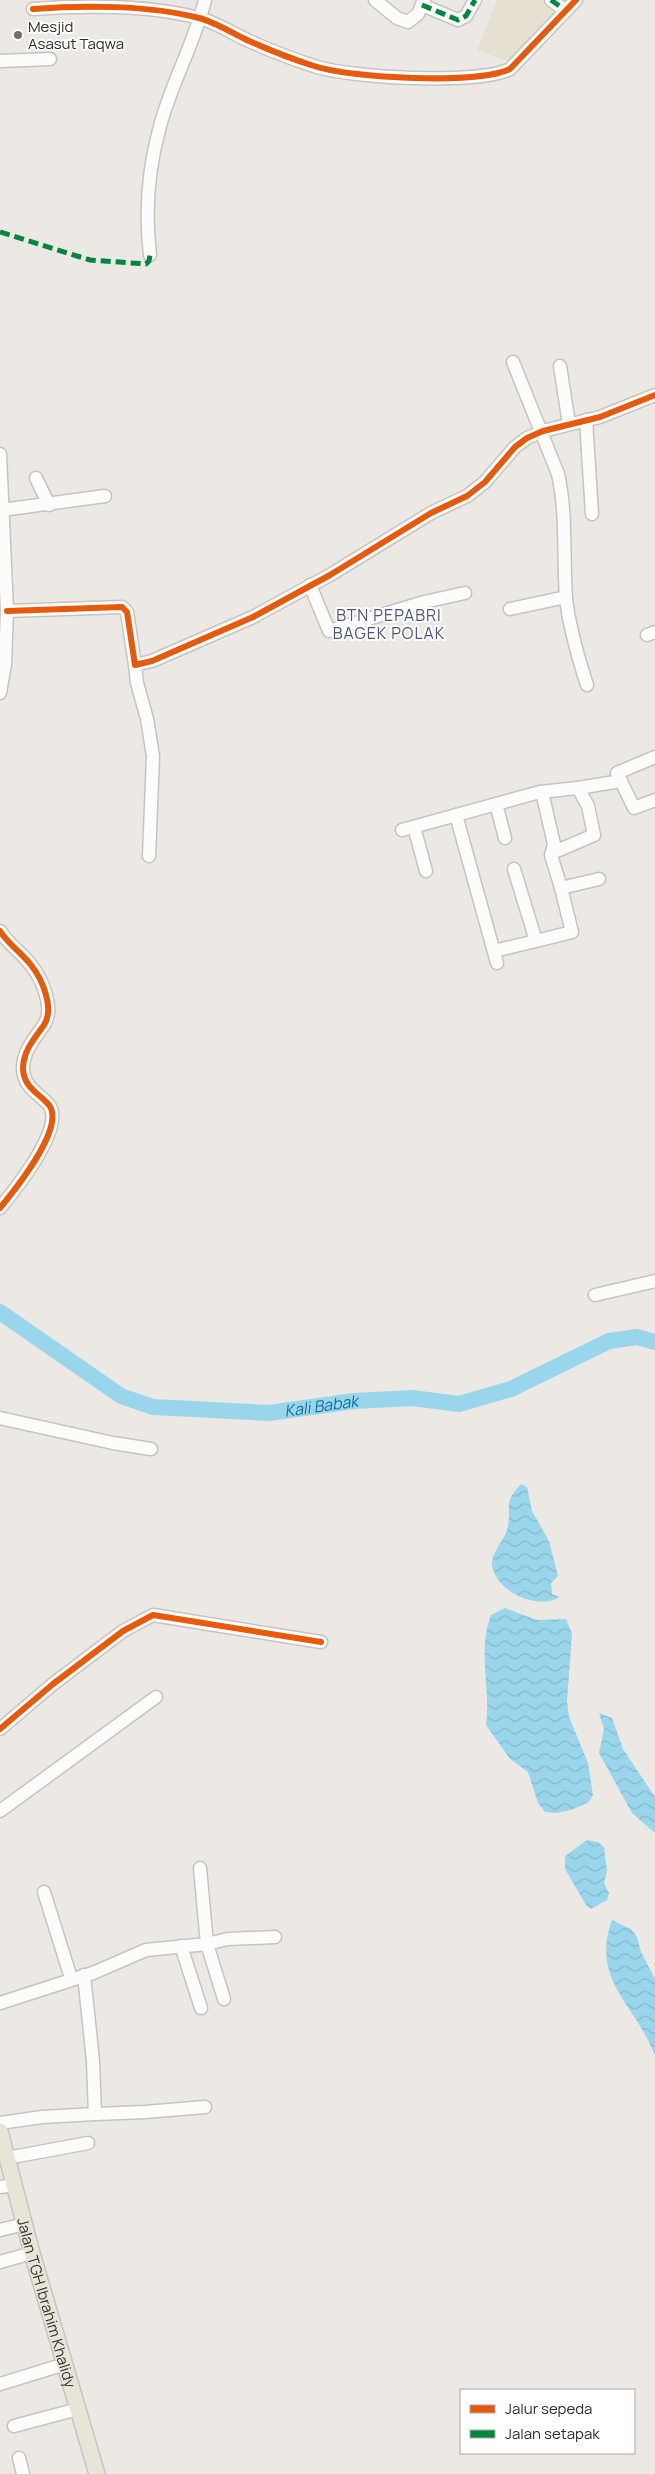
<svg xmlns="http://www.w3.org/2000/svg" width="655" height="2474" viewBox="0 0 655 2474" font-family="Manrope,sans-serif">
  <style>
    .education { fill: #e6e0d3 }
    .water { fill: url(#water-waves) }
    .lines { fill: none; stroke-linecap: round; stroke-linejoin: round }
    .river { stroke: #99d6ec; stroke-width: 16 }
    .minor-casing { stroke: #c5c4c5; stroke-width: 15 }
    .major-casing { stroke: #c6c5c4; stroke-width: 18 }
    .minor { stroke: #fcfcfb; stroke-width: 12 }
    .major { stroke: #e8e4d6; stroke-width: 15 }
    .quiet { stroke: #00873e; stroke-width: 5; stroke-dasharray: 10 5; stroke-linecap: butt }
    .cycleway-casing { stroke: #fff; stroke-width: 9 }
    .cycleway { stroke: #e8590c; stroke-width: 6 }
    .poi-dot { fill: #706f6e; stroke: #fff; stroke-width: 2 }
    .labels { text-anchor: middle; dominant-baseline: central; stroke-width: 4; stroke-linejoin: round; paint-order: stroke }
    .poi-label { font-size: 15px; fill: #2e2e2e; stroke: #fff; text-anchor: start }
    .street-label { font-size: 15px; fill: #2e2e2e; stroke: #fff }
    .neighbourhood-label { font-size: 16px; letter-spacing: 1px; fill: #4d5680; stroke: #fff }
    .water-label { font-size: 16px; font-style: italic; fill: #0d6fa3; stroke: #fff }
  </style>
  <defs>
    <pattern id="water-waves" width="16" height="10" patternUnits="userSpaceOnUse" patternTransform="scale(1.25)"><rect width="16" height="10" fill="#99d6ec"/><path d="M0 5q4-4 8 0t8 0" fill="none" stroke="#84b8cb"/></pattern>
  </defs>
  <rect width="100%" height="100%" fill="#ece8e4"/>
  <path class="education" d="M 497,0 L 577,0 L 515,64 L 477,50 Z"/>
  <g class="water">
    <path d="M 521,1484 L 527,1487 L 532,1511 L 549,1541 L 558,1576 L 551,1583 L 552,1594 L 560,1597 C 538,1611 496,1592 492,1565 C 491,1553 503,1542 507,1530 C 513,1509 501,1505 521,1484 Z"/>
    <path d="M 505,1608 L 537,1620 L 566,1619 L 572,1634 L 567,1701 L 569,1717 L 588,1763 L 593,1795 L 589,1802 L 571,1810 L 556,1813 L 545,1812 L 538,1803 L 528,1772 L 510,1759 L 486,1725 C 491,1688 477,1651 491,1615 Z"/>
    <path d="M 599,1713 L 612,1718 L 623,1749 L 655,1797 L 655,1833 L 632,1813 L 599,1753 L 604,1729 Z"/>
    <path d="M 587,1840 L 598,1842 L 604,1847 L 607,1871 L 604,1883 L 609,1893 L 607,1900 L 591,1909 L 586,1905 L 565,1869 L 565,1856 Z"/>
    <path d="M 612,1920 L 631,1929 L 637,1937 L 641,1952 L 655,1979 L 655,2056 C 636,2004 590,1981 612,1920 Z"/>
  </g>
  <g class="lines">
    <path class="river" id="s1" d="M 0,1312 L 121,1396 L 153,1407 L 269,1413 L 354,1401 L 412,1398 L 459,1404 L 511,1389 L 609,1341 L 637,1337 L 655,1342"/>
    <g class="minor-casing">
      <g id="minor">
        <path d="M 375,0 L 397,18 L 408,22 L 418,14 L 424,0"/>
        <path d="M 551,0 L 565,10"/>
        <path d="M 422,5 L 458,20 L 466,16 L 475,0"/>
        <path d="M 33,9 C 84,5 149,5 199,18 C 215,22 232,33 247,40 C 269,50 292,59 314,66 C 349,78 479,85 510,69 L 576,0"/>
        <path d="M 0,61 L 50,59"/>
        <path d="M 150,255 C 145,213 148,171 159,130 C 170,85 194,45 205,0"/>
        <path d="M 513,362 L 558,474 C 567,514 563,557 566,598 C 569,627 578,657 587,685"/>
        <path d="M 560,366 L 569,424"/>
        <path d="M 586,420 L 592,514"/>
        <path d="M 0,454 L 7,611 L 5,664 L 0,693"/>
        <path d="M 36,478 L 49,505"/>
        <path d="M 2,510 L 105,496"/>
        <path d="M 310,585 L 329,631 L 424,602 L 465,593"/>
        <path d="M 510,609 L 566,597"/>
        <path d="M 7,611 L 122,607 L 127,612 L 135,665 L 152,661 L 253,617 L 330,575 L 431,513 L 467,496 L 485,482 L 515,447 L 527,438 L 543,431 L 600,417 L 655,395"/>
        <path d="M 647,635 L 655,632"/>
        <path d="M 135,665 L 137,683 L 147,719 L 153,756 L 149,856"/>
        <path d="M 655,757 L 617,773 L 634,808 L 655,800"/>
        <path d="M 542,792 L 554,844 L 551,855 L 561,888 L 599,879"/>
        <path d="M 496,804 L 505,838"/>
        <path d="M 456,815 L 497,963"/>
        <path d="M 414,827 L 426,871"/>
        <path d="M 402,830 L 540,792 L 578,788"/>
        <path d="M 552,853 L 594,835 L 588,806 L 578,788 L 621,781"/>
        <path d="M 514,869 L 536,941 L 572,932 L 561,888"/>
        <path d="M 0,931 C 8,944 21,952 31,965 C 42,979 55,1008 44,1025 C 34,1039 23,1051 23,1069 C 24,1088 39,1093 49,1105 C 66,1127 14,1191 0,1208"/>
        <path d="M 494,951 L 536,941"/>
        <path d="M 595,1295 L 655,1281"/>
        <path d="M 0,1418 L 113,1443 L 151,1449"/>
        <path d="M 0,1729 L 53,1684 L 123,1631 L 153,1615 L 321,1642"/>
        <path d="M 0,1811 L 156,1697"/>
        <path d="M 44,1892 L 71,1978"/>
        <path d="M 181,1946 L 201,2008"/>
        <path d="M 224,1999 L 207,1944 L 228,1939 L 275,1937"/>
        <path d="M 0,2003 L 93,1973 L 146,1950 L 207,1944 L 200,1868"/>
        <path d="M 95,2114 L 145,2112 L 205,2107"/>
        <path d="M 0,2123 L 42,2117 L 95,2114 L 93,2061 L 84,1975"/>
        <path d="M 7,2158 L 88,2143"/>
        <path d="M 0,2187 L 14,2185"/>
        <path d="M 0,2230 L 25,2224"/>
        <path d="M 0,2262 L 32,2253"/>
        <path d="M 0,2384 L 65,2364"/>
        <path d="M 14,2426 L 78,2409"/>
        <path d="M 19,2458 L 23,2474"/>
      </g>
    </g>
    <g class="major-casing">
      <g id="major">
        <path id="s2" d="M 0,2131 L 32,2253 L 97,2474"/>
      </g>
    </g>
    <use href="#minor" class="minor"/>
    <use href="#major" class="major"/>
    <g class="quiet">
      <path d="M 551,0 L 565,10"/>
      <path d="M 422,5 L 458,20 L 466,16 L 475,0"/>
      <path d="M 0,232 L 90,260 L 146,264 L 149,261 L 150,255"/>
    </g>
    <g class="cycleway-casing">
      <g id="cycleway">
        <path d="M 33,9 C 84,5 149,5 199,18 C 215,22 232,33 247,40 C 269,50 292,59 314,66 C 349,78 479,85 510,69 L 576,0"/>
        <path d="M 7,611 L 122,607 L 127,612 L 135,665 L 152,661 L 253,617 L 330,575 L 431,513 L 467,496 L 485,482 L 515,447 L 527,438 L 543,431 L 600,417 L 655,395"/>
        <path d="M 0,931 C 8,944 21,952 31,965 C 42,979 55,1008 44,1025 C 34,1039 23,1051 23,1069 C 24,1088 39,1093 49,1105 C 66,1127 14,1191 0,1208"/>
        <path d="M 0,1729 L 53,1684 L 123,1631 L 153,1615 L 321,1642"/>
      </g>
    </g>
    <use href="#cycleway" class="cycleway"/>
  </g>
  <circle class="poi-dot" cx="18" cy="35" r="5"/>
  <g class="labels">
    <g class="poi-label">
      <text x="28" y="26">Mesjid<tspan x="28" dy="17">Asasut Taqwa</tspan></text>
    </g>
    <g class="street-label">
      <text stroke="none"><textPath href="#s2" startOffset="178">Jalan TGH Ibrahim Khalidy</textPath></text>
    </g>
    <g class="neighbourhood-label">
      <text x="389" y="615">BTN PEPABRI<tspan x="389" dy="18">BAGEK POLAK</tspan></text>
    </g>
    <g class="water-label">
      <text stroke="none"><textPath href="#s1" startOffset="350">Kali Babak</textPath></text>
    </g>
  </g>
  <rect x="460" y="2389" width="175" height="65" fill="#ffffff" stroke="#ababab"/>
  <rect x="470" y="2405" width="25" height="8" fill="#e8590c" stroke="#ababab"/>
  <text x="505" y="2414" font-size="15" fill="#2e2e2e">Jalur sepeda</text>
  <rect x="470" y="2430" width="25" height="8" fill="#00873e" stroke="#ababab"/>
  <text x="505" y="2439" font-size="15" fill="#2e2e2e">Jalan setapak</text>
</svg>
